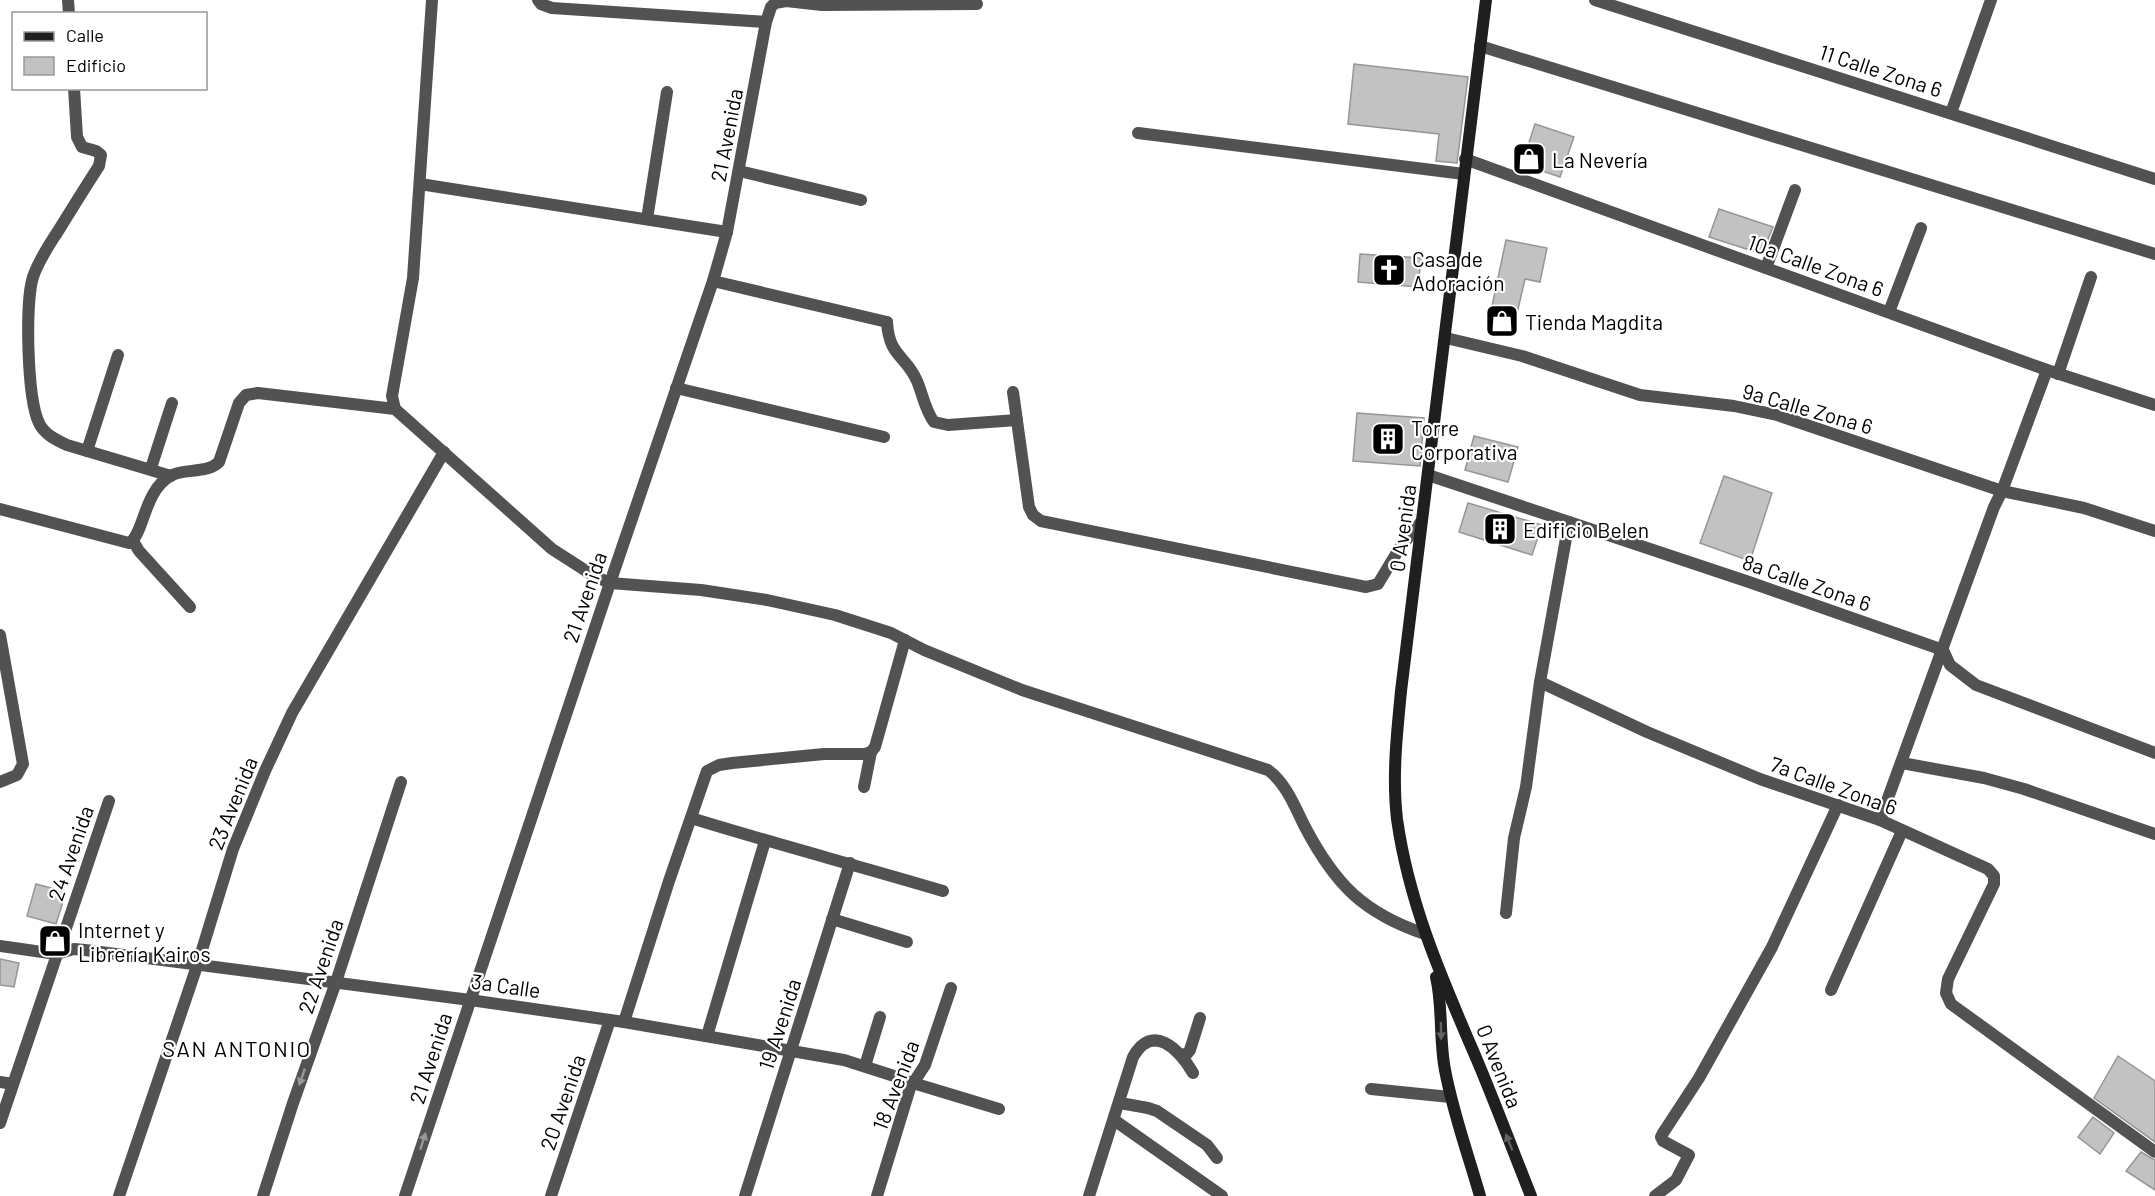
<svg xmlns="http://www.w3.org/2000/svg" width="2155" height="1196" viewBox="0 0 2155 1196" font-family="Barlow,sans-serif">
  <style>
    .building { fill: #c2c2c2; stroke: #969696; stroke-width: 1.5 }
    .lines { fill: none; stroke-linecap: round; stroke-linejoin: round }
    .lane { stroke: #525252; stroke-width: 12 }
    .street { stroke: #525252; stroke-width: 12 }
    .secondary { stroke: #1f1f1f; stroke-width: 12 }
    .oneway { fill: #626262 }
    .oneway2 { fill: #979797 }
    .labels { text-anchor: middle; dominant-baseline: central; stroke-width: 4.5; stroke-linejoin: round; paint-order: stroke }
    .street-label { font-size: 21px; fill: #000; stroke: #fff }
    .poi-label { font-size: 21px; fill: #000; stroke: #fff; text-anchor: start }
    .neighbourhood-label { font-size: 22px; letter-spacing: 1.5px; fill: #000; stroke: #fff }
  </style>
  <rect width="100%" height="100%" fill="#fff"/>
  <g class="building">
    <path d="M 1354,64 L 1468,77 L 1457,163 L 1436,161 L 1439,134 L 1348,124 Z"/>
    <path d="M 1535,124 L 1574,137 L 1560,177 L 1522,164 Z"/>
    <path d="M 1719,209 L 1773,227 L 1762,254 L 1709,237 Z"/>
    <path d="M 1506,240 L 1547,248 L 1540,282 L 1525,279 L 1512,335 L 1487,330 Z"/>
    <path d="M 1360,254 L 1421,258 L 1418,287 L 1358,282 Z"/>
    <path d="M 1357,413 L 1424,418 L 1420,466 L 1353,461 Z"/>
    <path d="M 1474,436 L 1518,447 L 1508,482 L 1465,470 Z"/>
    <path d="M 1724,476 L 1772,493 L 1750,561 L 1700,543 Z"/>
    <path d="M 1468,503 L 1542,525 L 1532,555 L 1459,532 Z"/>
    <path d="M 36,884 L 66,892 L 56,924 L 27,916 Z"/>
    <path d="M 0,959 L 19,963 L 14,987 L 0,985 Z"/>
    <path d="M 2118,1056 L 2155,1081 L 2155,1142 L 2094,1098 Z"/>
    <path d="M 2093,1117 L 2114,1133 L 2100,1154 L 2078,1137 Z"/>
    <path d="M 2141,1152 L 2155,1160 L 2155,1190 L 2126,1171 Z"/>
  </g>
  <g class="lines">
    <g class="lane">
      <path d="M 1951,113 L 1991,0"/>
      <path d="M 1766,268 L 1795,190"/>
      <path d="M 1889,312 L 1921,228"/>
      <path d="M 887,322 C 889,357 906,355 917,381 C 923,395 925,410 934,422 L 948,425 L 1017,420"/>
      <path d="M 87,451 L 118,355"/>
      <path d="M 151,468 L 172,403"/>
      <path d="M 133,541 L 139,551 L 190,607"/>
      <path d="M 864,787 L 871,752"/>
      <path d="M 832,919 L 907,942"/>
      <path d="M 1179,1054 L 1186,1055 L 1190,1050 L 1200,1018"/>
      <path d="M 865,1066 L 880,1017"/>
      <path d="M 1371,1089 L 1450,1097"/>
      <path d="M 1120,1103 L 1148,1108 L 1157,1111 L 1207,1145 L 1217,1158"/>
    </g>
    <g class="street">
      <path d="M 68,0 L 69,14"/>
      <path d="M 538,0 L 541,4 L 552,8 L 766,22"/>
      <path d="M 1595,0 L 2155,179"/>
      <path d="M 1480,46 L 2155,254"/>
      <path d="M 74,88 L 77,137 L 82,147 L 96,151 L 101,155 L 99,166 C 86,186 73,207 60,228 C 50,244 39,259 33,277 C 25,302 27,398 39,423 C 44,434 56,440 67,445 L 171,476"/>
      <path d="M 1138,133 L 1464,174"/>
      <path d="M 1465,159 L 2047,370 L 2155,405"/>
      <path d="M 739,171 L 861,200"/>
      <path d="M 420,184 L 727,232"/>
      <path d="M 647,219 L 667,92"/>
      <path d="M 713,281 L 887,322"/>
      <path d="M 1446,338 L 1522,356 L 1640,395 L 1734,406 L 1777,415 L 2002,491 L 2084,508 L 2155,531"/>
      <path d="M 2058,374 L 2091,277"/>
      <path d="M 676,388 L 884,437"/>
      <path d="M 1013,392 L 1029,507 L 1033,515 L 1041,521 L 1366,587 L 1378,584 L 1399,549 L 1421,522"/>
      <path d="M 395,409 L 392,396 L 413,278 L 432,0"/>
      <path d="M 1428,475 L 1749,582 L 1943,650 L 1950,665 L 1976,685 L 2155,753"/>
      <path d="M 0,509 L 129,543 C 144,536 143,492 170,476 C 184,468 207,474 219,462 L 239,403 L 246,395 L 258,393 L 395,409 L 552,549 L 594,576 L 610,583 L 701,590 L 767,600 L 835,615 L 891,633 L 924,650 L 1022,690 L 1268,770 C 1286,783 1295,807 1305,827 C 1335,884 1363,913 1425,934"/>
      <path d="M 0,635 L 23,764 L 17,775 L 0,782"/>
      <path d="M 1540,682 L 1647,732 L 1760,779 L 1880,820 L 1988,869 L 1994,876 L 1994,884 L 1948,979 L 1946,993 L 1951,1004 L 2155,1152"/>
      <path d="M 1902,763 L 1984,778 L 2024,789 L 2155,834"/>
      <path d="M 691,818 C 775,844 859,866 943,891"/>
      <path d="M 1880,820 L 1994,507 L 2002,491 L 2047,370"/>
      <path d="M 1506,913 L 1514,838 L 1526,787 L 1540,682 L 1569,522"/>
      <path d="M 0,946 L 56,954 L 74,949 L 85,950 L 470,1000 L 624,1022 L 844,1060 L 891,1075 L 903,1080 L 999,1109"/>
      <path d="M 1831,990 L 1902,831"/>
      <path d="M 624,1022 L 669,881 L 707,771 L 719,765 L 732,763 L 824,754 L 865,754 L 871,752 L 875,747 L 905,640"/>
      <path d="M 707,1036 L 765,841"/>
      <path d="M 0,1082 L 13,1084"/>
      <path d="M 1114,1120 L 1222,1196"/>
      <path d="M 0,1123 L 109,801"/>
      <path d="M 119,1196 L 198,963 L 233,849 L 265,771 L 292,713 L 444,452"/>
      <path d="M 263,1196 L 293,1103 L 336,982 L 401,782"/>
      <path d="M 405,1196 L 610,583 L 713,281 L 727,232 L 766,22 L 771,7 L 775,3 L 786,1 L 822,5 L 977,4"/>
      <path d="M 551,1196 L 610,1020"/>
      <path d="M 745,1196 L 850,863"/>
      <path d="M 877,1196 L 910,1088 L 925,1065 L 951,988"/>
      <path d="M 1089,1196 L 1133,1057 C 1152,1022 1179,1049 1193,1073"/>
      <path d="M 1655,1196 L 1676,1180 L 1689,1155 L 1663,1141 L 1661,1137 L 1663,1133 L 1699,1078 L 1772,947 L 1838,805"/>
    </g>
    <g class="secondary">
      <path d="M 1486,0 C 1457,230 1430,461 1401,691 C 1397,733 1392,776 1397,819 C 1409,905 1443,981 1477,1060 C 1496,1105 1513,1151 1531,1196"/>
      <path d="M 1436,977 C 1443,1007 1439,1039 1445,1070 C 1453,1113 1468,1154 1480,1196"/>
    </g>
  </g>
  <defs><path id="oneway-solid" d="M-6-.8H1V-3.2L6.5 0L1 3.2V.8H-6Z" transform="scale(1.5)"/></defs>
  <g class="oneway">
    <use href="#oneway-solid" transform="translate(1441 1031) rotate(89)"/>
    <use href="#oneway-solid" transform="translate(1509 1142) rotate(-112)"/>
  </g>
  <g class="oneway2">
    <use href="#oneway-solid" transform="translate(302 1077) rotate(109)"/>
    <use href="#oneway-solid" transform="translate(423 1141) rotate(-72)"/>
  </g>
  <defs>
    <g id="shop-square" transform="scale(1.725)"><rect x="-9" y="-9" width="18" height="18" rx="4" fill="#000" stroke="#fff"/><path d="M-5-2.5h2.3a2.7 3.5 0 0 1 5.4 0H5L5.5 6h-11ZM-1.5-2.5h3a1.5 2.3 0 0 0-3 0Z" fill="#fff"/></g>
    <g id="church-square" transform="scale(1.725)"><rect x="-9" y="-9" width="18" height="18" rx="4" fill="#000" stroke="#fff"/><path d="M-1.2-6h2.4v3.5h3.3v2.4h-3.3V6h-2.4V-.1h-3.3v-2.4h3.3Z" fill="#fff"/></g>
    <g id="building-square" transform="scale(1.725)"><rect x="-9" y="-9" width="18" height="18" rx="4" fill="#000" stroke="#fff"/><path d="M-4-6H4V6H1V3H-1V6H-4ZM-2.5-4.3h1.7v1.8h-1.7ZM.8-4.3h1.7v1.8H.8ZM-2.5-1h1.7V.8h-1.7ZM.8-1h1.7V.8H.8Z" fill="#fff"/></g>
  </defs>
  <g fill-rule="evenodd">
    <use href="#shop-square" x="1529" y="159"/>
    <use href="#church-square" x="1389" y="270"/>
    <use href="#shop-square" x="1502" y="321"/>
    <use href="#building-square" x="1388" y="439"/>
    <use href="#building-square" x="1500" y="529"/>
    <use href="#shop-square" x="55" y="941"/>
  </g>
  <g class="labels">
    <g class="street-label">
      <text transform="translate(1881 70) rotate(18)">11 Calle Zona 6</text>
      <text transform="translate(726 135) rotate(-79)">21 Avenida</text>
      <text transform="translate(1816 265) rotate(20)">10a Calle Zona 6</text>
      <text transform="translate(1808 408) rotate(16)">9a Calle Zona 6</text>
      <text transform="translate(1402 528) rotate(-82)">0 Avenida</text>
      <text transform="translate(1807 582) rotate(19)">8a Calle Zona 6</text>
      <text transform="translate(584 597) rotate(-71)">21 Avenida</text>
      <text transform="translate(1834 785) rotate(20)">7a Calle Zona 6</text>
      <text transform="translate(232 803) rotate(-68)">23 Avenida</text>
      <text transform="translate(70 853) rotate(-71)">24 Avenida</text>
      <text transform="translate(320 966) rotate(-71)">22 Avenida</text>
      <text transform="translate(506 985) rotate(8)">3a Calle</text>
      <text transform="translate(779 1024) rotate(-72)">19 Avenida</text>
      <text transform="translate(430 1058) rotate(-72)">21 Avenida</text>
      <text transform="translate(1500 1066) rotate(68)">0 Avenida</text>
      <text transform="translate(895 1085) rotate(-69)">18 Avenida</text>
      <text transform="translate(562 1102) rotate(-71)">20 Avenida</text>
    </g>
    <g class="poi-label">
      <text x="1552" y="159">La Nevería</text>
      <text x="1412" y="258">Casa de<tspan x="1412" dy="24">Adoración</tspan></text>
      <text x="1525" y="321">Tienda Magdita</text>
      <text x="1411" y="427">Torre<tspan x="1411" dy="24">Corporativa</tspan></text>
      <text x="1523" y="529">Edificio Belen</text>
      <text x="78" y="929">Internet y<tspan x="78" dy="24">Librería Kairos</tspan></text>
    </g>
    <g class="neighbourhood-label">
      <text x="237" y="1048">SAN ANTONIO</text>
    </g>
  </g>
  <rect x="12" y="12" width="195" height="78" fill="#ffffff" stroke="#999999" stroke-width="1.5"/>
  <rect x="24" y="32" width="30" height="9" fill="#1f1f1f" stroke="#999999" stroke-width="1.5"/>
  <text x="66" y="42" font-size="18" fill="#000000">Calle</text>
  <rect x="24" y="57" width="30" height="18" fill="#c2c2c2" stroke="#999999" stroke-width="1.5"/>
  <text x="66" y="72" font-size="18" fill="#000000">Edificio</text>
</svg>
